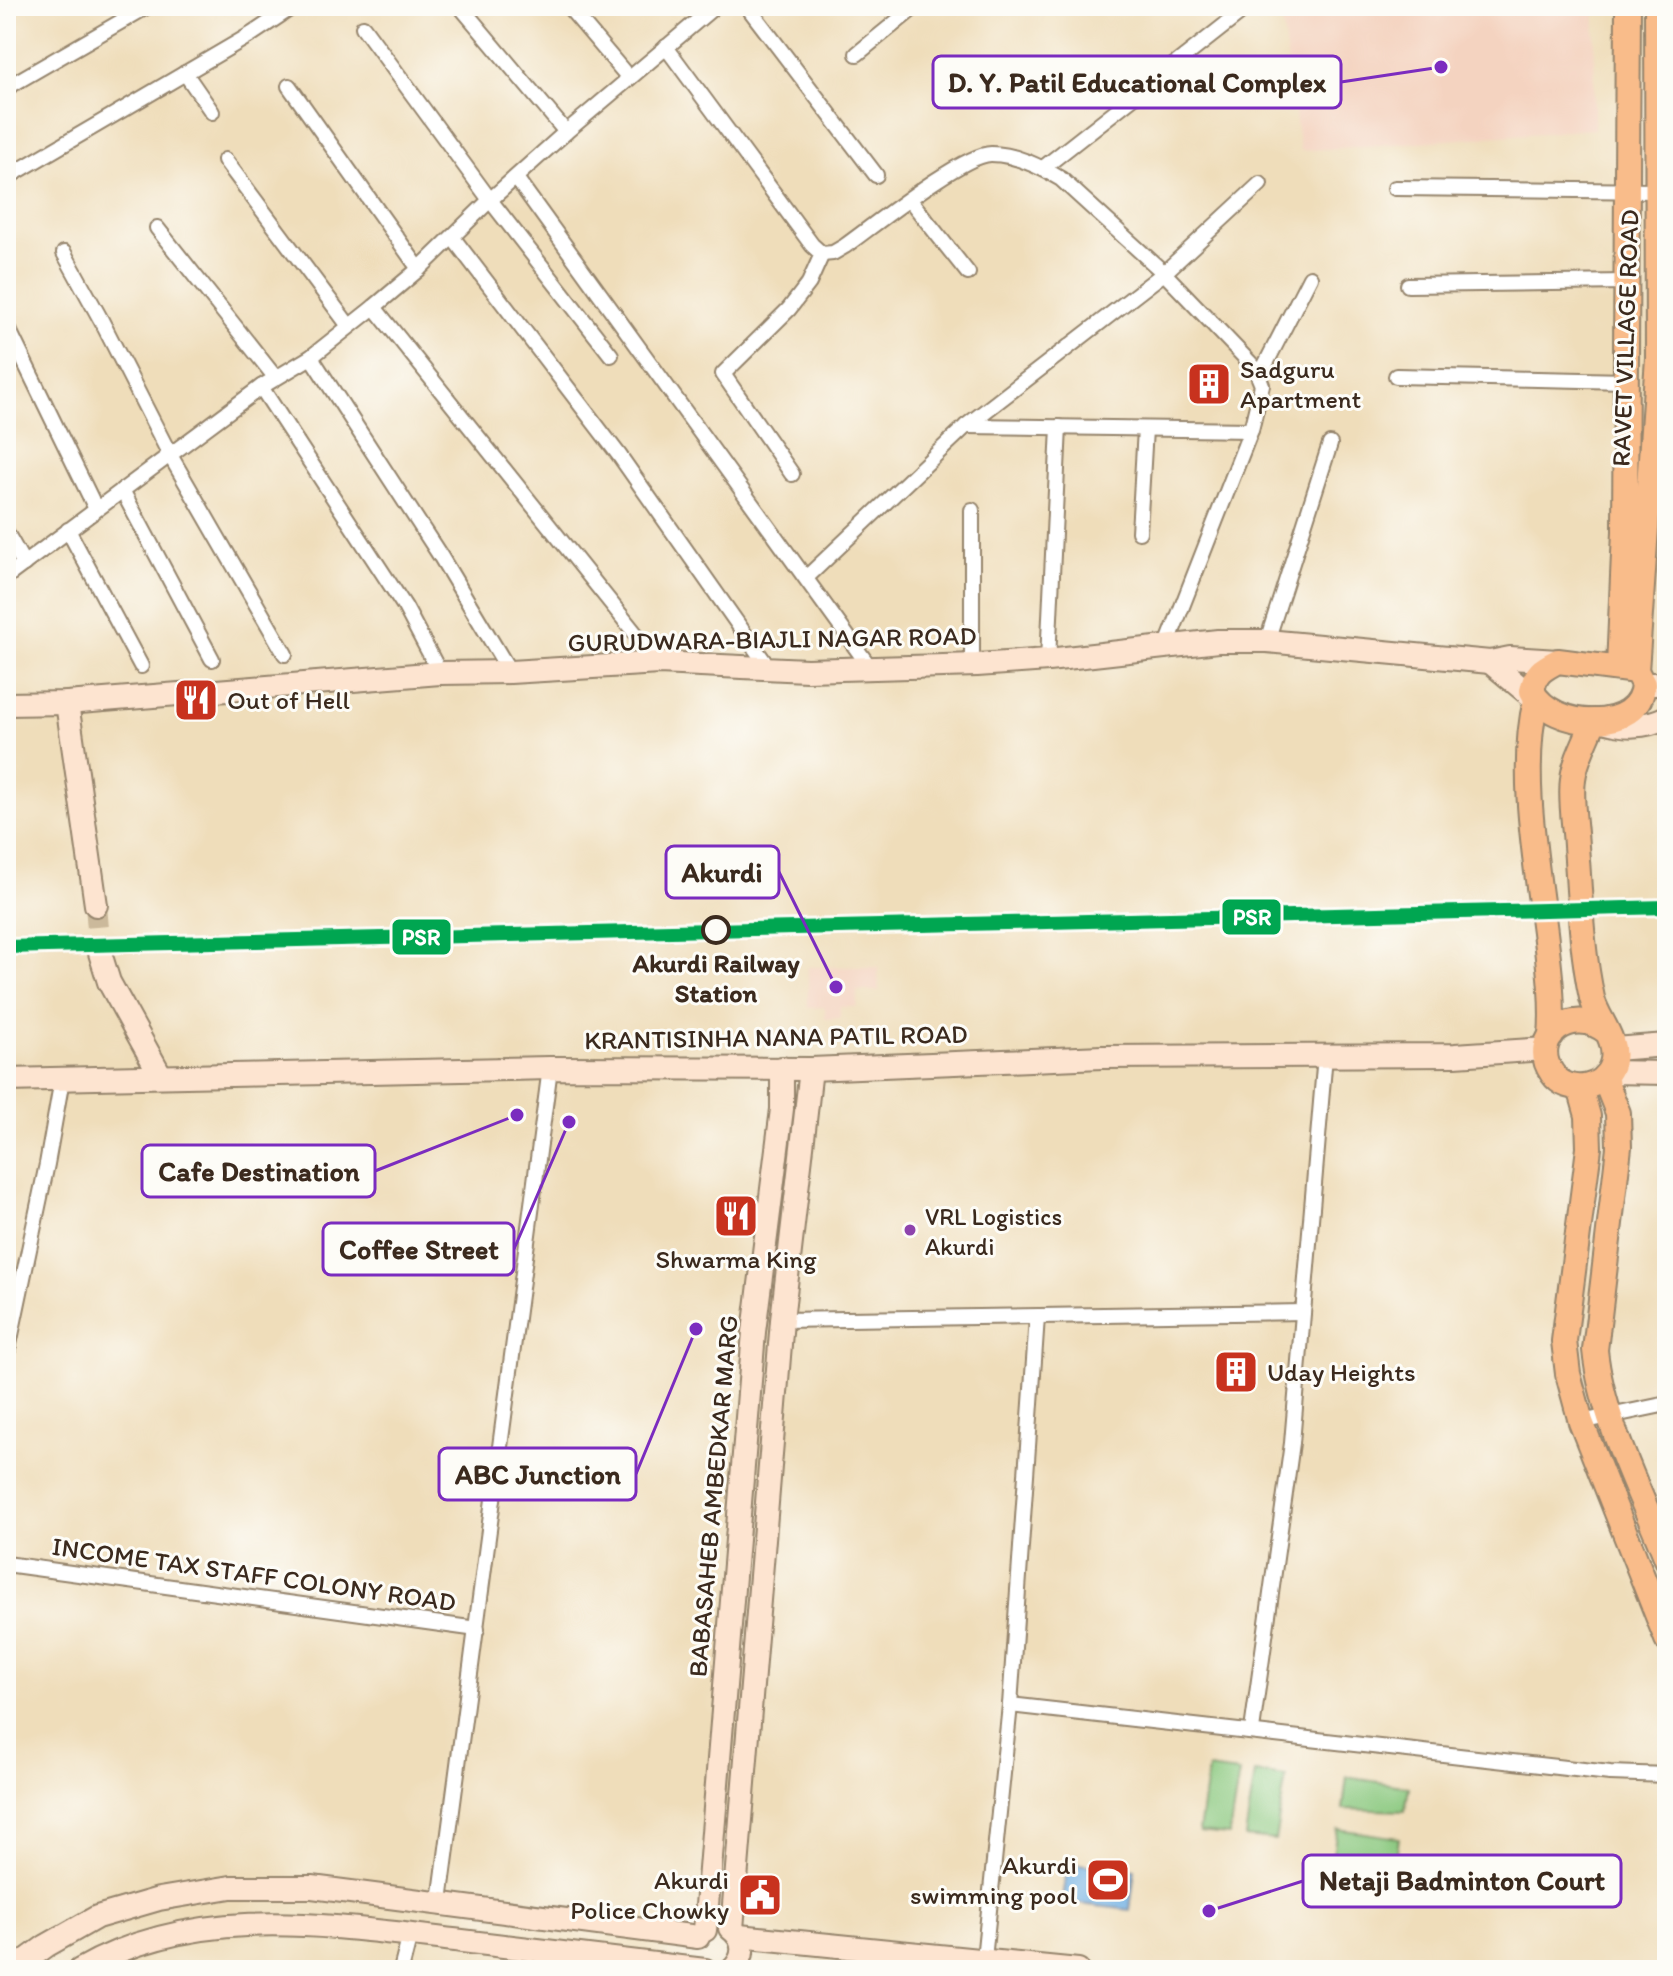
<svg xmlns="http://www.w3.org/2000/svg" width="1673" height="1976" viewBox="0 0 1673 1976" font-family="Itim,sans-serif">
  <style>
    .built { fill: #f4d3c0 }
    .green { fill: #89c87e; stroke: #62794e; stroke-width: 2 }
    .water { fill: #71b0e4; stroke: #566d81; stroke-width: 2 }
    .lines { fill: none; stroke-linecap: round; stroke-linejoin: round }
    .secondary-tunnel { stroke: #cbb99b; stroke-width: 22; stroke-dasharray: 22 11; stroke-linecap: butt }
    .street-casing { stroke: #95846c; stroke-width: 18 }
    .secondary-casing { stroke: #95846c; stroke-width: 26 }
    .primary-casing { stroke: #95846c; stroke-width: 28 }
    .street { stroke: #fff; stroke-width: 14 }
    .secondary { stroke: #fde4d0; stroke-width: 22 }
    .primary { stroke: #f9bc8a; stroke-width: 24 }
    .rail-1-casing { stroke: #fdfcf7; stroke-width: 20 }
    .rail-1 { stroke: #00a651; stroke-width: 14 }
    .stop-dot { fill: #fdfcf7; stroke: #3b2a1e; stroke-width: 4 }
    .bus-dot { fill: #8e44ad; stroke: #fdfcf7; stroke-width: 3 }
    .labels { text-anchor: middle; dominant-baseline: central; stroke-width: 6; stroke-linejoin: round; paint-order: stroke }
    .bus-label { font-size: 24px; fill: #3b2a1e; stroke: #fdfcf7; text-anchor: start }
    .street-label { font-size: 26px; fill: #3b2a1e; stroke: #fdfcf7 }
    .poi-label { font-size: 26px; fill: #3b2a1e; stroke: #fdfcf7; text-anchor: start }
    .stop-label { font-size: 26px; font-weight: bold; fill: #3b2a1e; stroke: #fdfcf7 }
    .leader { fill: none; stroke: #7b2cbf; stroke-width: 3 }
    .callout-dot { fill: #7b2cbf; stroke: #fdfcf7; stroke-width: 3 }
    .callout { fill: #fdfcf7; stroke: #7b2cbf; stroke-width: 3 }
    .callout-label { font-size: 28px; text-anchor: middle; font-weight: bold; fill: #3b2a1e }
    .line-badge { stroke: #fdfcf7; stroke-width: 3 }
    .badge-label { font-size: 22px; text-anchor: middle; font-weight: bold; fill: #fff }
  </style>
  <rect width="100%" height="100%" fill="#fdfcf7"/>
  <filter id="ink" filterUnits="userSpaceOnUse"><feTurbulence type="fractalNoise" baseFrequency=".0125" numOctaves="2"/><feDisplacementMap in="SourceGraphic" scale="16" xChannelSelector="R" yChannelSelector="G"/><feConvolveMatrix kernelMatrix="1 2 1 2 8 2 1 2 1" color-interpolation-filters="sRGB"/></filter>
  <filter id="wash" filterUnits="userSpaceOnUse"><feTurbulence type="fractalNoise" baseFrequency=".006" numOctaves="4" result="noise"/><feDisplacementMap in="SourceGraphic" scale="32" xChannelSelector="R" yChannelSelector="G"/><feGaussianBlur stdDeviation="1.8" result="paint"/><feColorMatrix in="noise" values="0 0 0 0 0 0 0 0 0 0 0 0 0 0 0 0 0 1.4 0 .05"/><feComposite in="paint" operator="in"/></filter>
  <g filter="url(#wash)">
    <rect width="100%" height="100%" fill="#efddba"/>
    <g class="built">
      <path d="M 1280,6 L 1595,6 L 1594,129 L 1300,151 Z"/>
      <path d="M 808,967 L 878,967 L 879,991 L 857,991 L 857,1007 L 840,1007 L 840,1018 L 825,1019 L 825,1007 L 808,1008 Z"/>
    </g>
    <g class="green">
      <path d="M 1208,1769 L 1239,1773 L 1229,1835 L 1199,1832 Z"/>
      <path d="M 1255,1773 L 1286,1777 L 1275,1840 L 1245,1837 Z"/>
      <path d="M 1347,1777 L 1409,1787 L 1405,1811 L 1343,1809 Z"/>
      <path d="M 1337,1829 L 1399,1838 L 1395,1863 L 1332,1860 Z"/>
    </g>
    <path class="water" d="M 1067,1863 L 1135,1870 L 1130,1910 L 1063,1902 Z"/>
  </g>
  <g filter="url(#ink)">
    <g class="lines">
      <path class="secondary-tunnel" d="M 96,905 L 100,953"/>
      <g class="street-casing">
        <g id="street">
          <path d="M 460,6 L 566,132"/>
          <path d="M 568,6 L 629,78"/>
          <path d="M 747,6 L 876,175"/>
          <path d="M 363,27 L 490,200 L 611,355"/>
          <path d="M 666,47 L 812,245 L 822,254 L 833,253 L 845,246 C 873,226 963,154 991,154 C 1016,154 1041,167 1061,179 L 1164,273 L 1255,368 L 1262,385 L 1251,430 L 1167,645"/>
          <path d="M 857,54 L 916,6"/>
          <path d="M 185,73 L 212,112"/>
          <path d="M 289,86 L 419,269"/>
          <path d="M 6,88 L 148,6"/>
          <path d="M 225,160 L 349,326"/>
          <path d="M 1043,168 L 1239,14"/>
          <path d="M 6,178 L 252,34 L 294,6"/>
          <path d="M 516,178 L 869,666"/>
          <path d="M 1395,188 L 1657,191 L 1662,188"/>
          <path d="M 910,200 L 968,273"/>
          <path d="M 157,228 L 275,377"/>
          <path d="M 453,238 L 619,455 L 768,667"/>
          <path d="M 64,253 L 101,320 L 170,455 L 285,654"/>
          <path d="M 1408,285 L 1627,282"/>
          <path d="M 374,307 L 659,663"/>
          <path d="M 6,324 L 96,509"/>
          <path d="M 311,357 L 441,557 L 510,672"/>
          <path d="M 1260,375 L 1310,277"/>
          <path d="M 1396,376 L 1627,381"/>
          <path d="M 261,387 L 405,607 L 440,673"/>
          <path d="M 966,426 L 1251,430"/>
          <path d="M 792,474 L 723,374 L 789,309 L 809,283 L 822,254"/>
          <path d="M 122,490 L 212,659"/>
          <path d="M 972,510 L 972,665"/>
          <path d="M 68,530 L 141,666"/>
          <path d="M 6,532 L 24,564"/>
          <path d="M 1139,532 L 1145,429"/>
          <path d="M 6,577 L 261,387 L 311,357 L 374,307 L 419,269 L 490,200 L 566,132 L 715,6"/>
          <path d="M 807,577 L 966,426 L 1164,273 L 1260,184"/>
          <path d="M 1267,641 L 1330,444"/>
          <path d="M 1048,660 L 1059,427"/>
          <path d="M 782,1320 L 1303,1312"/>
          <path d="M 6,1359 L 47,1164 L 62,1079"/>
          <path d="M 1581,1422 L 1667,1404"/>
          <path d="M 6,1564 L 477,1629"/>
          <path d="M 1010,1705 L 1610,1773 L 1667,1775"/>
          <path d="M 1252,1730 L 1292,1443 L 1325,1055"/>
          <path d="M 440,1901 L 550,1068"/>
          <path d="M 984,1959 L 1010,1705 L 1037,1317"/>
          <path d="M 401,1970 L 410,1935"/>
        </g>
      </g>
      <g class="secondary-casing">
        <g id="secondary">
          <path d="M 1490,662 L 1536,700"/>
          <path d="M 1643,684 L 1667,684"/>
          <path d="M 67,703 L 96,905"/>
          <path d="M 6,704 L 67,703 L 440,673 L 510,672 L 659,663 L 807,670 L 977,665 L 1048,660 L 1218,641 L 1267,641 L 1490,662 L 1510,658 L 1558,661"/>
          <path d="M 1601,720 C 1624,728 1644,728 1667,717"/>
          <path d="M 100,953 L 109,982 L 161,1076"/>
          <path d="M 1614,1049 L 1667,1045"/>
          <path d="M 1608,1072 L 1667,1073"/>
          <path d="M 6,1080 L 550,1068 L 811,1069 L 1102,1057 L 1455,1055 L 1546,1049"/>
          <path d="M 730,1928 C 746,1940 746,1957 732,1970"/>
          <path d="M 732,1929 L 782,1320 L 811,1069"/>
          <path d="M 705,1930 L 754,1332 L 782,1109 L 782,1068"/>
          <path d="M 739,1936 L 1078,1970"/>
          <path d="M 13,1970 L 46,1946 L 97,1917 L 159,1899 L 231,1887 L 312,1887 L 698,1937"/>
          <path d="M 80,1970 C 199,1902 332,1926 462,1941 C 543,1951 624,1960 705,1970"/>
        </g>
      </g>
      <g class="primary-casing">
        <g id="primary">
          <path d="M 1558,661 L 1636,671 L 1643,684 C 1641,735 1551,730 1532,691 C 1535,673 1542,669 1558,661 Z"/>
          <path d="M 1619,667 L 1625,531 L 1628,6"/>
          <path d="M 1636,671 L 1658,358 L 1657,6"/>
          <path d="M 1536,700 C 1519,770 1536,861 1545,932 C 1549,966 1554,1002 1551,1036"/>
          <path d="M 1594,721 C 1587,739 1575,760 1573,779 C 1570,800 1575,825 1576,846 C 1580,897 1581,948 1592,998 C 1597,1019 1617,1038 1613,1060 C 1608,1089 1568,1097 1552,1073 C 1528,1039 1572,1003 1607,1032"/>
          <path d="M 1604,1077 L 1618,1113 L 1619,1147 L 1595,1350 C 1602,1420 1641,1493 1667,1559"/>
          <path d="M 1580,1088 L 1588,1116 L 1589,1148 L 1564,1341 L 1568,1374 L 1581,1422 L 1667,1639"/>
        </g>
      </g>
      <use href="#street" class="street"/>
      <use href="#secondary" class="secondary"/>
      <use href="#primary" class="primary"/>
      <g class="rail-1-casing">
        <path id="rail-1" d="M 6,947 L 1667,907"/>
      </g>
      <use href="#rail-1" class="rail-1"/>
    </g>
  </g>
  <defs>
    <g id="building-square" transform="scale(2.3)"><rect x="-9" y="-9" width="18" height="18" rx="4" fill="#c8321e" stroke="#fdfcf7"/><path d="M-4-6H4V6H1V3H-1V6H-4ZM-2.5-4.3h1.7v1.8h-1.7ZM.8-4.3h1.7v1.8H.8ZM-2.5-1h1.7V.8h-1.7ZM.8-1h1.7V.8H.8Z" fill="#fff"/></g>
    <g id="restaurant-square" transform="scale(2.3)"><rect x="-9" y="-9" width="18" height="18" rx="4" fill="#c8321e" stroke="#fdfcf7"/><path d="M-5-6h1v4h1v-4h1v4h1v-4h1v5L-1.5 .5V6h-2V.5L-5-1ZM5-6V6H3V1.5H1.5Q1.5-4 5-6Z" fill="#fff"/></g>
    <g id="stadium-square" transform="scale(2.3)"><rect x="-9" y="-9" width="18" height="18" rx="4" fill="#c8321e" stroke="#fdfcf7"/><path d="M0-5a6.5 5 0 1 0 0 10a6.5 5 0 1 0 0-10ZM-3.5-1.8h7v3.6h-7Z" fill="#fff"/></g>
    <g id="civic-square" transform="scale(2.3)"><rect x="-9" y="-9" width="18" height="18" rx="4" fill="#c8321e" stroke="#fdfcf7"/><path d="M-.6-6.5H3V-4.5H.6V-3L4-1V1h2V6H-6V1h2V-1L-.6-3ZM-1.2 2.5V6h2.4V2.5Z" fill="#fff"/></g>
  </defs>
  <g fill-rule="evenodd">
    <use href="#building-square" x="1209" y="384"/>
    <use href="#restaurant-square" x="196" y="700"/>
    <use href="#restaurant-square" x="736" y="1216"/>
    <use href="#building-square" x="1236" y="1372"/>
    <use href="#stadium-square" x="1108" y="1880"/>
    <use href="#civic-square" x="760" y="1895"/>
  </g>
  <circle class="stop-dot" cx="716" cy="930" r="13"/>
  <circle class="bus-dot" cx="910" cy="1230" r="7"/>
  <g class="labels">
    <g class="bus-label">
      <text x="925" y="1216">VRL Logistics<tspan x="925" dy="30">Akurdi</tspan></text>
    </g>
    <g class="street-label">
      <text transform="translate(1625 338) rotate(-88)">RAVET VILLAGE ROAD</text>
      <text transform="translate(772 639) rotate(-1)">GURUDWARA-BIAJLI NAGAR ROAD</text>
      <text transform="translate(776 1037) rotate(-1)">KRANTISINHA NANA PATIL ROAD</text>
      <text transform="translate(713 1496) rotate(-85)">BABASAHEB AMBEDKAR MARG</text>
      <text transform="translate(254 1574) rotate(8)">INCOME TAX STAFF COLONY ROAD</text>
    </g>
    <g class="poi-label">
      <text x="1240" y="369">Sadguru<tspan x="1240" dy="30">Apartment</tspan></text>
      <text x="227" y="700">Out of Hell</text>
      <text x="736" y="1259" text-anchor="middle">Shwarma King</text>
      <text x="1267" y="1372">Uday Heights</text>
      <text x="1077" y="1865" text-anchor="end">Akurdi<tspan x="1077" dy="30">swimming pool</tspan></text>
      <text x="729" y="1880" text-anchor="end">Akurdi<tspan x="729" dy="30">Police Chowky</tspan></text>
    </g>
    <g class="stop-label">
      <text x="716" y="963">Akurdi Railway<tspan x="716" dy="30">Station</tspan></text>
    </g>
  </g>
  <path class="leader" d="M1441 67L1341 82M836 987L779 872M517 1115L375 1171M569 1122L514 1249M696 1329L636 1474M1209 1911L1303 1881"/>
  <g class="callout-dot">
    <circle cx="1441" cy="67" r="8"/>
    <circle cx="836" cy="987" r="8"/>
    <circle cx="517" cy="1115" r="8"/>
    <circle cx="569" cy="1122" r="8"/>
    <circle cx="696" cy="1329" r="8"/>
    <circle cx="1209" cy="1911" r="8"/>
  </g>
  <g class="callout">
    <rect x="933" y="56" width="408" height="52" rx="8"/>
    <rect x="666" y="846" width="113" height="52" rx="8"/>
    <rect x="142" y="1145" width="233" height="52" rx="8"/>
    <rect x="323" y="1223" width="191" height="52" rx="8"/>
    <rect x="439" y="1448" width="197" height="52" rx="8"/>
    <rect x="1303" y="1855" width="318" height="52" rx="8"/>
  </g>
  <g class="callout-label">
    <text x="1137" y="92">D. Y. Patil Educational Complex</text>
    <text x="722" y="882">Akurdi</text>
    <text x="259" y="1181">Cafe Destination</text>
    <text x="419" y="1259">Coffee Street</text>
    <text x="538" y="1484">ABC Junction</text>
    <text x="1462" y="1890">Netaji Badminton Court</text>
  </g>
  <g class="line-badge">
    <rect x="1221" y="898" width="61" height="38" rx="8" fill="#00a651"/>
    <rect x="391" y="918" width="61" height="38" rx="8" fill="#00a651"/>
  </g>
  <g class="badge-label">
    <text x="1252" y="925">PSR</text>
    <text x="421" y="945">PSR</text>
  </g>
  <rect width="1673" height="1976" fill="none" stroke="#fdfcf7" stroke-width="32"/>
</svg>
